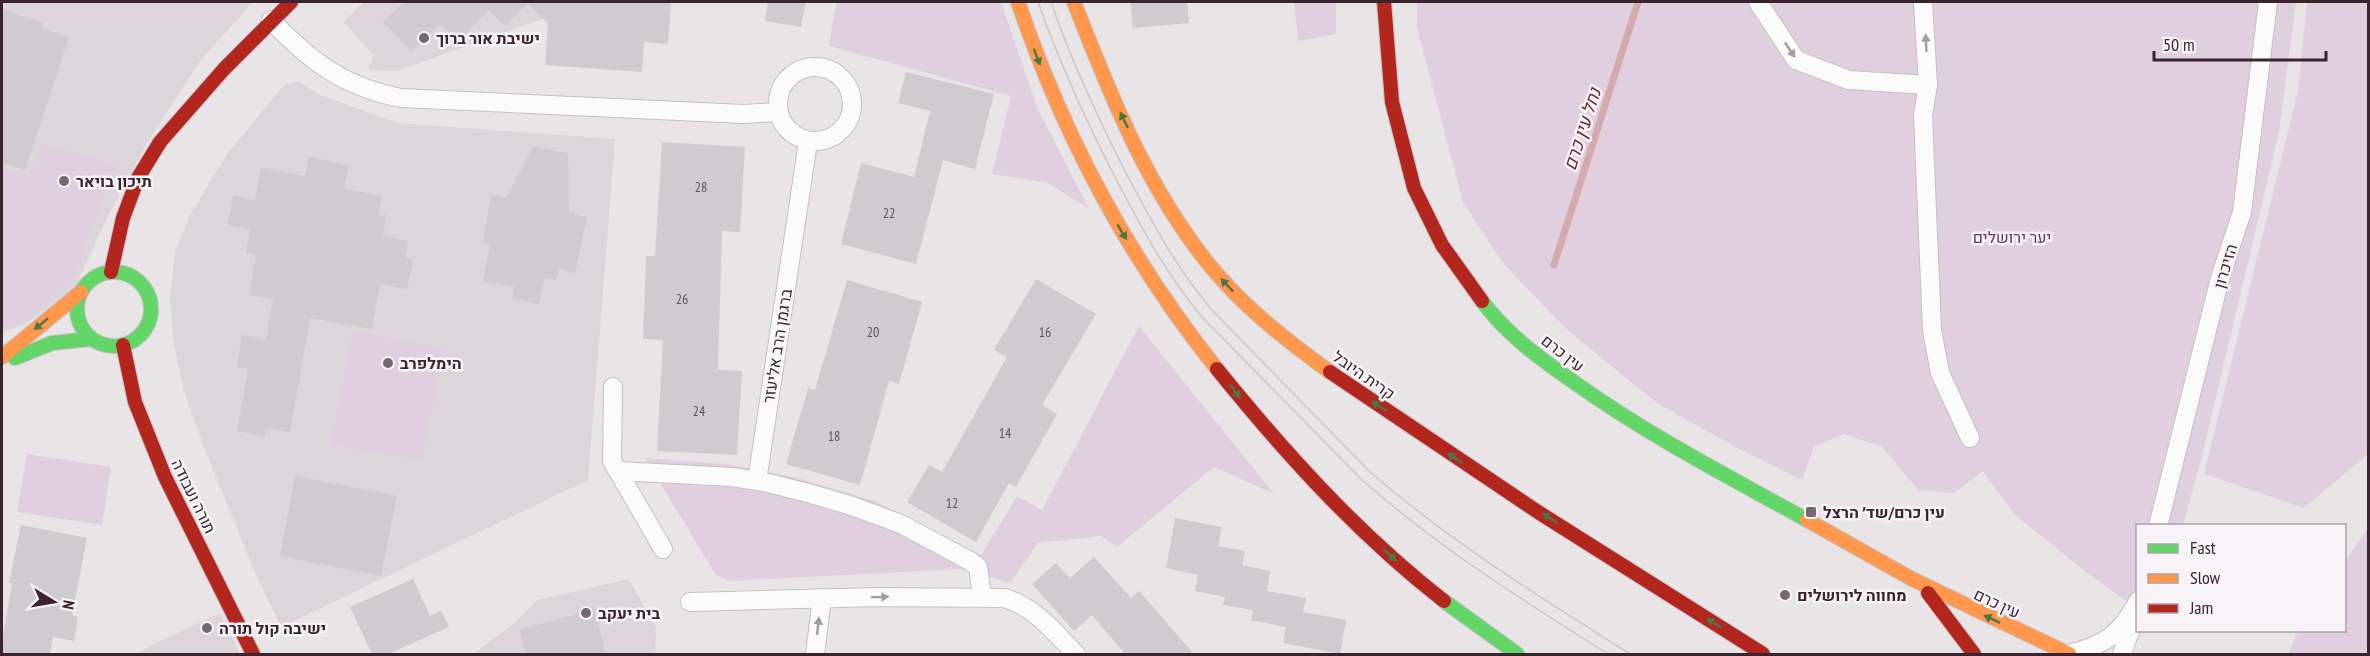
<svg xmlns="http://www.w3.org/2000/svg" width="2370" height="656" viewBox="0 0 2370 656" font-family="'PT Sans Narrow',Heebo,sans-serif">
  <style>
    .built { fill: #dcd5d9 }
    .green { fill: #e0d0df }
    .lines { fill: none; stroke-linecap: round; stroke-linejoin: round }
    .stream { stroke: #d3aaad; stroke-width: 7 }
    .building { fill: #d0cbce }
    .street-casing { stroke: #c5c1c3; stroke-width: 20 }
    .fast-casing { stroke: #c6c1c4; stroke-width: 16 }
    .slow-casing { stroke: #c6c1c4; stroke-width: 16 }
    .jam-casing { stroke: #c6c1c4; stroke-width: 16 }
    .street { stroke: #fcfbfb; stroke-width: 18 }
    .fast { stroke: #63d668; stroke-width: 14 }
    .slow { stroke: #ff974d; stroke-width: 14 }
    .jam { stroke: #b3261e; stroke-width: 14 }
    .tram { stroke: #cac7c8; stroke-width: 1.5 }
    .oneway { fill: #a59b9f }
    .oneway2 { fill: #4c7549 }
    .poi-dot { fill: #77686f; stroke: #f8f3f6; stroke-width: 2 }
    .labels { text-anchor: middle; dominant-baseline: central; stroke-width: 5; stroke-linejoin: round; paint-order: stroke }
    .number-label { font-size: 14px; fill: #615058 }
    .poi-label { font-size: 16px; font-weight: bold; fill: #3a252f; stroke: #f8f3f6; text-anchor: start }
    .park-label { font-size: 16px; fill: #6c3462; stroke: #f8f3f6 }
    .street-label { font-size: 16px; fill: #3a252f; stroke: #f8f3f6 }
    .water-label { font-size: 18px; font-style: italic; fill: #6f2629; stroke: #f8f3f6 }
  </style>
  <rect width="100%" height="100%" fill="#e9e5e7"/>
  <g class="built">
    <path d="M 2,2 L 253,2 L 200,61 L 147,143 L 107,218 L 75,288 L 25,325 L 2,332 Z"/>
    <path d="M 364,2 L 577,2 L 567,10 L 397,71 L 368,70 L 374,55 L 343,22 Z"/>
    <path d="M 299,81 L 320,95 L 398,123 L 615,139 L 588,480 L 281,627 L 253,568 L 204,447 L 183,388 L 173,339 L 170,296 L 175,253 L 189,217 L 227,154 L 284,85 Z"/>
    <path d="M 629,579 L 656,628 L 655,654 L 473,654 L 511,626 L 537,600 Z"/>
    <path d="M 220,613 L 240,654 L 136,654 L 153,644 Z"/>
  </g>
  <g class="green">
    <path d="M 836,2 L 1001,2 L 1038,110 L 1090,210 L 1048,183 L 992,174 L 1011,96 L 829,46 Z"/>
    <path d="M 1294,2 L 1336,2 L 1336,34 L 1298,41 Z"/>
    <path d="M 1417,2 L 2296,2 L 2279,132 L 2201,460 L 2183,525 L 2138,526 L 2137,609 L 2086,572 L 2014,514 L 1983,471 L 1954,493 L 1918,490 L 1882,447 L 1844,434 L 1814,447 L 1802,480 L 1737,448 L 1657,403 L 1566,329 L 1502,262 L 1463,202 L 1417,28 Z"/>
    <path d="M 2307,2 L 2368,2 L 2368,454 L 2304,508 L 2204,474 L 2298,91 Z"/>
    <path d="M 41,143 L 116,165 L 69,288 L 43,305 L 27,320 L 2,331 L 2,168 L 29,177 Z"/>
    <path d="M 1139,326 L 1274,494 L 1214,467 L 1117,547 L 1101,536 L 1038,543 L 1010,583 L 962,569 L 729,581 L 715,574 L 645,458 L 727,464 L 798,478 L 875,501 L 981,555 L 1017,496 L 1042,510 Z"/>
    <path d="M 353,331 L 443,348 L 422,461 L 331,444 Z"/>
    <path d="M 27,454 L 111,467 L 102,525 L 17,512 Z"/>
    <path d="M 2368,528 L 2368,654 L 2288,654 L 2298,631 L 2344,630 L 2345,561 Z"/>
  </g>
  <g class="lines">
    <path class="stream" d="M 1554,265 L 1638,2"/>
  </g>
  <g class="building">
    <path d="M 404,2 L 671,2 L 668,44 L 644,42 L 642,72 L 545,65 L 548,24 L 528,3 L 505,26 L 489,10 L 457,42 L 440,24 L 411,51 L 383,22 Z"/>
    <path d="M 768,2 L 806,2 L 801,27 L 765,21 Z"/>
    <path d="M 1130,2 L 1187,2 L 1189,23 L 1133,28 Z"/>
    <path d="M 2,9 L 43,23 L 41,28 L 69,37 L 25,170 L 2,163 Z"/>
    <path d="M 906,72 L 994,94 L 975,169 L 943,160 L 916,264 L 841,244 L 861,163 L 914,177 L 930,111 L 898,103 Z"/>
    <path d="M 662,142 L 745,147 L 740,232 L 722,231 L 718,370 L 742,371 L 737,455 L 657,451 L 663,340 L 643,339 L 646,256 L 655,256 Z"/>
    <path d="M 533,147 L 568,153 L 569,213 L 587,217 L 575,273 L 559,269 L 556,280 L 545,278 L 539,304 L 512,298 L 514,287 L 483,281 L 490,244 L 483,243 L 491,195 L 506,198 Z"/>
    <path d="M 309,157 L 349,165 L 344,189 L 382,196 L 378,214 L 386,215 L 383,236 L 408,241 L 405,258 L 413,259 L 407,289 L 380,284 L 372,329 L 310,318 L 290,432 L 266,428 L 265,436 L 237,431 L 248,369 L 237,367 L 242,335 L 266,340 L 273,299 L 249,295 L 256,255 L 246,253 L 250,229 L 228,225 L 233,196 L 255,200 L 261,168 L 305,176 Z"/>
    <path d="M 1036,279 L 1096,314 L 1042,405 L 1057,414 L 1016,487 L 1009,483 L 976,542 L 907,502 L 929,465 L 942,472 L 1007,357 L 994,350 Z"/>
    <path d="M 847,280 L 922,302 L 899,384 L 889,381 L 860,485 L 786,464 L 808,388 L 815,390 Z"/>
    <path d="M 295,476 L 397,496 L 381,576 L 280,556 Z"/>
    <path d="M 1175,518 L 1222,527 L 1218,546 L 1245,551 L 1242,565 L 1270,571 L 1267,591 L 1306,598 L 1303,612 L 1346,620 L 1340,654 L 1283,643 L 1286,627 L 1251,620 L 1253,610 L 1223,605 L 1225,597 L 1195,591 L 1198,575 L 1166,568 Z"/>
    <path d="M 21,525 L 87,538 L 72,615 L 78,617 L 74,641 L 53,637 L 50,654 L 2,654 L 2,641 L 12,583 L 9,583 Z"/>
    <path d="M 1094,557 L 1131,598 L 1139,591 L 1194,654 L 1125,654 L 1092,615 L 1074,631 L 1032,584 L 1056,563 L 1070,578 Z"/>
    <path d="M 413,579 L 430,616 L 441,611 L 449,627 L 388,654 L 372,654 L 350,607 Z"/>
    <path d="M 594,609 L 606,654 L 526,654 L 519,630 Z"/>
  </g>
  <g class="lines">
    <g class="street-casing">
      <g id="street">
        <path d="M 1758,2 L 1796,60 L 1849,80 L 1928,85"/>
        <path d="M 1923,2 L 1928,85 L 1923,115 L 1932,330 L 1940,373 L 1970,438"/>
        <path d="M 271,20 C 311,62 344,87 401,98 L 743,114 L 778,112"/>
        <circle cx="815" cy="104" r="37"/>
        <path d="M 613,387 L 612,461 L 663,549"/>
        <path d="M 618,471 L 732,477 L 764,482 L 808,493 L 852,506 L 901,524 L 970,561 L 978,567 L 982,597"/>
        <path d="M 757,481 L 808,142"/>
        <path d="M 2158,526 L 2220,278 L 2242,212 L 2268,2"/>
        <path d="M 690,602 L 879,597 L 1004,598 C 1034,606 1055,633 1076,654"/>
        <path d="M 815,654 L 822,598"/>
        <path d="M 2068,654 C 2104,646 2121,634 2138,601"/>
        <path d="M 2122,654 L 2135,616"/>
      </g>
    </g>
    <g class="fast-casing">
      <g id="fast">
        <circle cx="114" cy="309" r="37"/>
        <path d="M 1482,301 C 1507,335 1543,361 1578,385 C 1650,436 1729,477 1807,520"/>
        <path d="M 15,358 L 52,343 L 91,339"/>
        <path d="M 1444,601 L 1517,654"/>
      </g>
    </g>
    <g class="slow-casing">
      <g id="slow">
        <path d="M 1018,2 C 1063,135 1129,259 1217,369"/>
        <path d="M 1074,2 C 1111,97 1150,196 1217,274 C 1250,312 1290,343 1330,372"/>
        <path d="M 2,357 L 81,292"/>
        <path d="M 1807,520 L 1912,579 L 2069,654"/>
      </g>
    </g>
    <g class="jam-casing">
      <g id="jam">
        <path d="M 1384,2 L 1392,102 L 1414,188 L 1442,245 L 1482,301"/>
        <path d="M 111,272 L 123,218 L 138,178 L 160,142 L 224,69 L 291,2"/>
        <path d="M 123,345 L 135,402 L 165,477 L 253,654"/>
        <path d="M 1217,369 C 1285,453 1358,534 1444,601"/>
        <path d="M 1330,372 L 1538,512 L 1763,654"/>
        <path d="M 1928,593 L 1974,654"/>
      </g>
    </g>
    <use href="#street" class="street"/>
    <use href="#fast" class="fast"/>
    <use href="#slow" class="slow"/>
    <use href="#jam" class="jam"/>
    <g class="tram">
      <path d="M 1038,2 C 1060,64 1087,123 1117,181 C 1144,232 1165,272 1202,317 L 1360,478 C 1436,546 1522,600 1608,654"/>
      <path d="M 1051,2 C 1071,61 1098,118 1126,173 C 1153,224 1174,264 1211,309 L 1368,470 C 1449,541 1540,597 1630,654"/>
    </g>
  </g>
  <defs><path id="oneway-solid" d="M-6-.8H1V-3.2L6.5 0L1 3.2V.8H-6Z" transform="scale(1.5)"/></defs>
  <g class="oneway">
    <use href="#oneway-solid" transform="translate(1926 43) rotate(-93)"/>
    <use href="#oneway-solid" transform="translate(1790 50) rotate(56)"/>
    <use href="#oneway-solid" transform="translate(880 597) rotate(-1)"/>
    <use href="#oneway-solid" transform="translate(818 626) rotate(-83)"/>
  </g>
  <g class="oneway2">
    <use href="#oneway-solid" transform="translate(1037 57) rotate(69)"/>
    <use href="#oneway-solid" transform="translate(1124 120) rotate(-116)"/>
    <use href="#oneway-solid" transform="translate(1122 232) rotate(59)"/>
    <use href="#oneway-solid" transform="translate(1227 285) rotate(-133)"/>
    <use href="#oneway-solid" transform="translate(41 324) rotate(141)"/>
    <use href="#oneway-solid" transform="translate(1235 391) rotate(52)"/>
    <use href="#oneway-solid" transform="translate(1379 406) rotate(-146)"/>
    <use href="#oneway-solid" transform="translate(1455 458) rotate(-146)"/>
    <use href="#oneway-solid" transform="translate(1550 518) rotate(-148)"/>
    <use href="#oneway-solid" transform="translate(1390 555) rotate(42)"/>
    <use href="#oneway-solid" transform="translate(1992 619) rotate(-155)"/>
    <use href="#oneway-solid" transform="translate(1714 623) rotate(-148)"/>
  </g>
  <g class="poi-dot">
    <circle cx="424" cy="38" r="6"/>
    <circle cx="64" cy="181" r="6"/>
    <circle cx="388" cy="363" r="6"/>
    <rect x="1805" y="506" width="12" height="12" rx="3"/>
    <circle cx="1785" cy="595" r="6"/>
    <circle cx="586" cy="613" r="6"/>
    <circle cx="207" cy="628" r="6"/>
  </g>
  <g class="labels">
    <g class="number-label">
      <text x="701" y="187">28</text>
      <text x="889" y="213">22</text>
      <text x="682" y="299">26</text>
      <text x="873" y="332">20</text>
      <text x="1045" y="332">16</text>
      <text x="699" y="411">24</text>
      <text x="1005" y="433">14</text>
      <text x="834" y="436">18</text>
      <text x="952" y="503">12</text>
    </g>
    <g class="poi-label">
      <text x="436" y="38">ישיבת אור ברוך</text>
      <text x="76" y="181">תיכון בויאר</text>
      <text x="400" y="363">הימלפרב</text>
      <text x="1823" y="512">עין כרם/שד׳ הרצל</text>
      <text x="1797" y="595">מחווה לירושלים</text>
      <text x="598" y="613">בית יעקב</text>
      <text x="219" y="628">ישיבה קול תורה</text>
    </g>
    <g class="park-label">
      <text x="2012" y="237">יער ירושלים</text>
    </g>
    <g class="street-label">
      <text transform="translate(2225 266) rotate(-73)">הזיכרון</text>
      <text transform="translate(777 346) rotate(-81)">ברגמן הרב אליעזר</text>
      <text transform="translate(1563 353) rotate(38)">עין כרם</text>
      <text transform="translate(1364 375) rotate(35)">קרית היובל</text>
      <text transform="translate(194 496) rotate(64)">תורה ועבודה</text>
      <text transform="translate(1997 603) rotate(25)">עין כרם</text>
    </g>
    <g class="water-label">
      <text transform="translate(1582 129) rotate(-72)">נחל עין כרם</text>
    </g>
  </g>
  <rect width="2370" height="656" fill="none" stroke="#3a252f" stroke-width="6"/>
  <rect x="2136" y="524" width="210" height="108" fill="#f8f3f6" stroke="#aca1a6" stroke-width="1.5"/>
  <rect x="2148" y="544" width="30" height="9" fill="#63d668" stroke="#aca1a6" stroke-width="1.5"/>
  <text x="2190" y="554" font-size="18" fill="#3a252f">Fast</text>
  <rect x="2148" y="574" width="30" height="9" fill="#ff974d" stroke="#aca1a6" stroke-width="1.5"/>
  <text x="2190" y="584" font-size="18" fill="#3a252f">Slow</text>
  <rect x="2148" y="604" width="30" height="9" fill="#b3261e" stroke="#aca1a6" stroke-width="1.5"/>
  <text x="2190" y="614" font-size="18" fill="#3a252f">Jam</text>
  <g transform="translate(54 602) rotate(101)" stroke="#f8f3f6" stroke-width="4.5" paint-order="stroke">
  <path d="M0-4.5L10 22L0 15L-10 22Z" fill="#3a252f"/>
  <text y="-9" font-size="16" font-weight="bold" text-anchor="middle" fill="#3a252f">N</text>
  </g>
  <path d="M2154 51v9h172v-9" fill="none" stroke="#3a252f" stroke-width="3"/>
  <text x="2163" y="51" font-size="18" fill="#3a252f" stroke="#f8f3f6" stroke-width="4.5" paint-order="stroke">50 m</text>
</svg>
